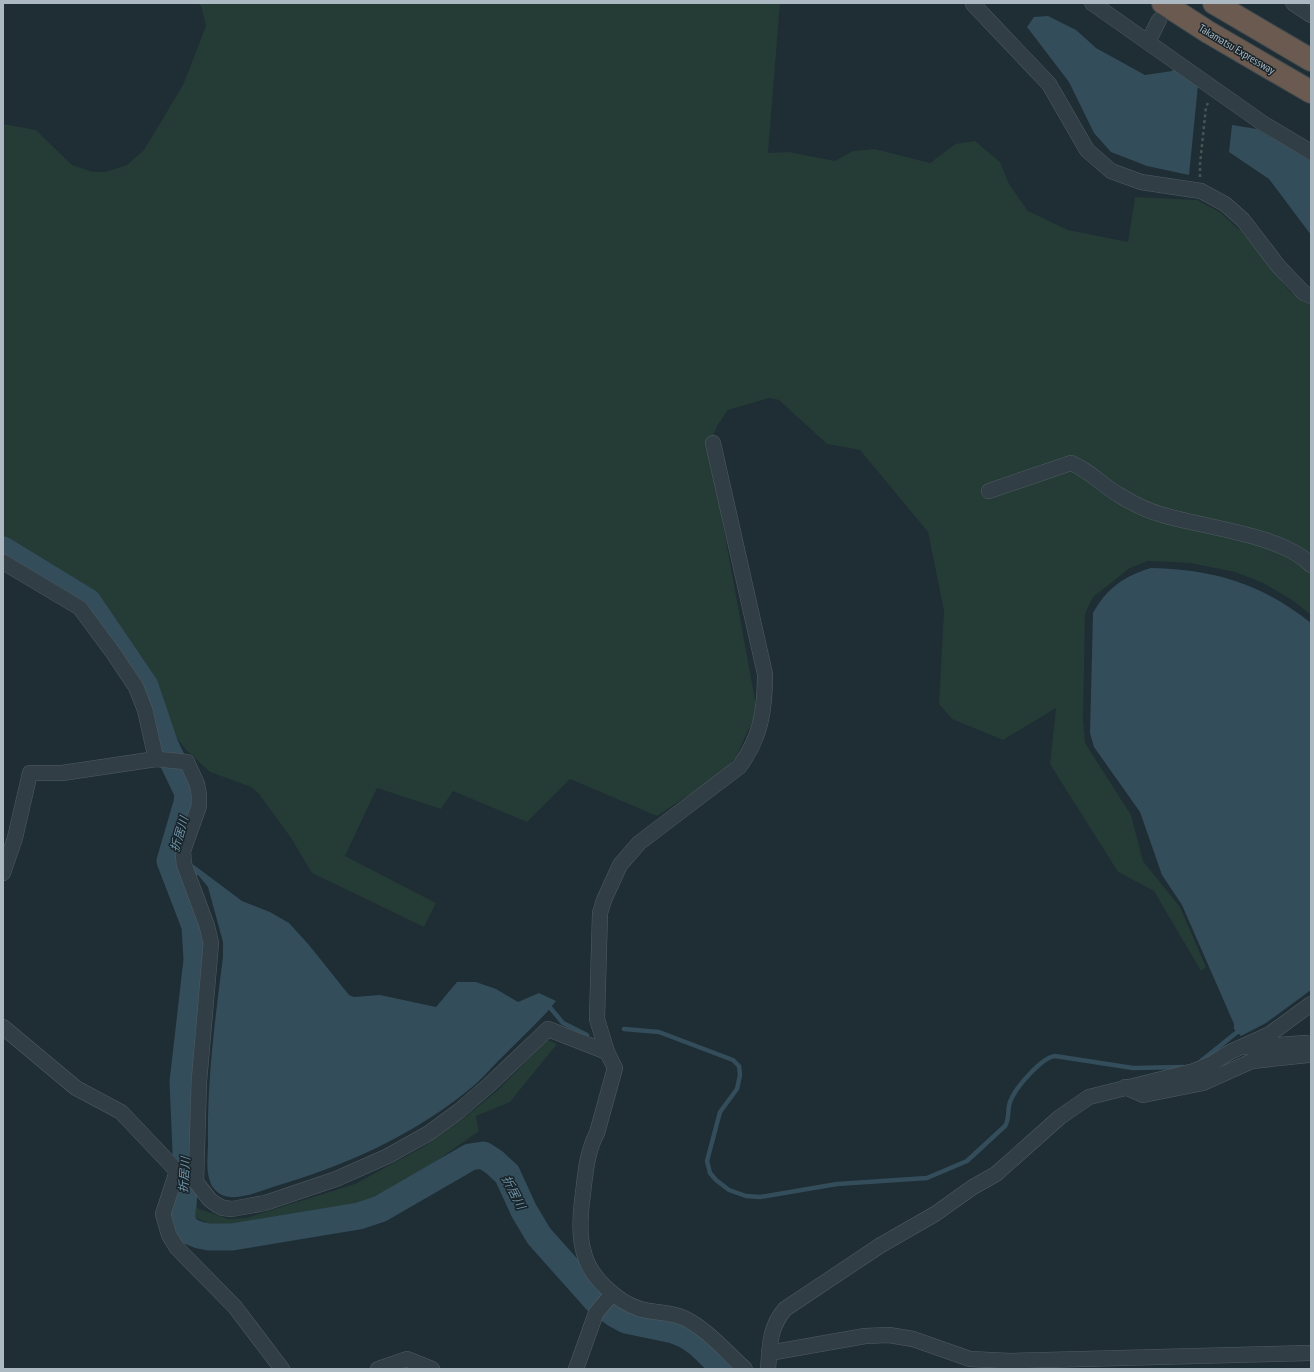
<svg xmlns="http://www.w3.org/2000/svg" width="1314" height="1372" viewBox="0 0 1314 1372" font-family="'PT Sans Narrow','Noto Sans JP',sans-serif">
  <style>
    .green { fill: #253b36 }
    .water { fill: #334d5b }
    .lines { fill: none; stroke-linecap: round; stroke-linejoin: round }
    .stream { stroke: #334d5b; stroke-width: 4.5 }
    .river { stroke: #334d5b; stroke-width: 27 }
    .minor-casing { stroke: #505c63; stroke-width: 16 }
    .motorway-casing { stroke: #3d494f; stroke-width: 24 }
    .path { stroke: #425755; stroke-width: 2.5; stroke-dasharray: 3 3; stroke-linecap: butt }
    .minor { stroke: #323e45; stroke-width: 15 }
    .motorway { stroke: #6a5a4f; stroke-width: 22 }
    .labels { text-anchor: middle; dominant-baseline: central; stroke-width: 3; stroke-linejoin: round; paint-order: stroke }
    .street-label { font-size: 11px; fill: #acb9c2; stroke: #182329 }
    .water-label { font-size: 12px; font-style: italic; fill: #6d92a6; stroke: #182329 }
  </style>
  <rect width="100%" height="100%" fill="#1f2d34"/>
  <g class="green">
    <path d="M 197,3 L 780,3 L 768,153 L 789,152 L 835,161 L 853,151 L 875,149 L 930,163 L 955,144 L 975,141 L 1000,162 L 1009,184 L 1028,211 L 1068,230 L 1128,242 L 1135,197 L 1197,200 L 1220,212 L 1242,232 L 1290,292 L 1311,305 L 1311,615 L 1292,600 L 1263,583 L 1235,572 L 1190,563 L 1148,561 L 1130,568 L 1093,597 L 1085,614 L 1083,720 L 1085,743 L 1131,815 L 1143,861 L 1180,907 L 1206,967 L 1201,971 L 1154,891 L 1118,872 L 1050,764 L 1056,708 L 1003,740 L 952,719 L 939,704 L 944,611 L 928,532 L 860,450 L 827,444 L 779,400 L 769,398 L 728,410 L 717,426 L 709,447 L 757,711 L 736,757 L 719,775 L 657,816 L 570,779 L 527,822 L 453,791 L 441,809 L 377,788 L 345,856 L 436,903 L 424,927 L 312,873 L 291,838 L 259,794 L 251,787 L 210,772 L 187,751 L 161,718 L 148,681 L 88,598 L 3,546 L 3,124 L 36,130 L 72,165 L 93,172 L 105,172 L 127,165 L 144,150 L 183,85 L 206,26 L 201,6 Z"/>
    <path d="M 547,1040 L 557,1044 L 510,1102 L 476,1116 L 479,1131 L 425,1169 L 370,1201 L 341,1211 L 227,1227 L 208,1223 L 188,1214 L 189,1200 L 197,1196 L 197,1208 L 228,1219 L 246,1218 L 355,1184 L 423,1147 L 464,1118 L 497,1091 Z"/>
  </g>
  <g class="water">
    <path d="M 1048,16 L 1076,30 L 1096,48 L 1145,75 L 1172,71 L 1174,67 L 1198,85 L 1189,175 L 1147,166 L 1111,152 L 1094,133 L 1069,82 L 1027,27 L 1034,17 Z"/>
    <path d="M 1232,125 L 1257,129 L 1311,161 L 1311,235 L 1269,179 L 1229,152 Z"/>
    <path d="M 1151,568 C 1216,570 1260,583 1311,623 L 1311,990 L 1266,1023 L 1241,1036 L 1234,1029 L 1234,1024 L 1182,905 L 1162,875 L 1140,812 L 1094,747 L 1090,733 L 1093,613 C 1107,588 1124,576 1151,568 Z"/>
    <path d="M 194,865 L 242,901 L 270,912 L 289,923 L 309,945 L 349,995 L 354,997 L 380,995 L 436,1007 L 457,982 L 476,982 L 496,989 L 518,1002 L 539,993 L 556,1001 L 547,1012 C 531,1029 514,1045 498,1061 C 489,1070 481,1080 471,1088 C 411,1137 346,1165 273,1187 C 254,1193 225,1207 212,1186 C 205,1173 208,1156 208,1142 C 207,1080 215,1019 223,957 L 223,942 L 208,887 L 198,875 L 193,875 L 191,867 Z"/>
  </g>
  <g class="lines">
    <g class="stream">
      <path d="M 547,1004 L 563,1023 L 587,1035"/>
      <path d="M 624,1029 L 659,1032 L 733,1060 L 739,1066 L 740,1075 L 737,1089 L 720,1112 L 707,1161 L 710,1173 L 716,1180 L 729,1190 L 746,1196 L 760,1197 L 837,1184 L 927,1178 L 967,1161 L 1005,1126 C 1010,1118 1007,1110 1010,1102 C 1015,1088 1041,1058 1055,1056 L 1133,1068 L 1183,1067"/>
      <path d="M 1201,1061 L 1241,1029"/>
    </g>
    <path class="river" d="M 3,550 L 88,602 L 145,686 L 165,745 L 188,793 L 187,803 L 170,861 L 195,926 L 197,960 L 183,1082 L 186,1150 L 185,1185 L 181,1221 L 189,1231 L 199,1235 L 209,1237 L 232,1237 L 359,1216 L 380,1209 L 470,1157 L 483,1155 L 494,1162 L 507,1174 L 524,1211 L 539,1236 L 596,1300 L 615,1314 L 626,1320 L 674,1330 L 686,1335 L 699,1344 L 725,1369"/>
    <g class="minor-casing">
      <g id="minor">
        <path d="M 974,3 L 973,4 L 1049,84 L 1087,150 L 1111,171 L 1141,182 L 1201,191 L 1225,204 L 1243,220 L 1279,267 L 1304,293 L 1311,296"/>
        <path d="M 1092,3 L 1264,124 L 1311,152"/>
        <path d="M 1293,3 L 1311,15"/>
        <path d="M 1148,42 L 1159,20"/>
        <path d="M 713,443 L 765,674 C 765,709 761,738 739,767 L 639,843 L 620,865 L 604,900 L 600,913 L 597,1019 L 607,1052 L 615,1068 L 597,1133 C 586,1153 585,1179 582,1201 C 580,1218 579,1237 584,1253 C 589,1276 617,1302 640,1309 C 654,1313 671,1312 684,1318 C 707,1329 726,1352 745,1369"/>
        <path d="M 989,491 L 1071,463 C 1089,470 1102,485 1119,495 C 1132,503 1147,511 1163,515 C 1202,527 1283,535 1311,565"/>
        <path d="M 3,562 L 80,608 L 114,654 L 136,687 L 145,710 L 156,759"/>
        <path d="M 3,873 L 15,838 L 30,773 L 62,773 L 156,759 L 187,762 L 197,784 L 199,795 L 199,806 L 183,851 L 184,864 L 207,926 L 211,943 L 199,1082 L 196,1182"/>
        <path d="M 3,1027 L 76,1088 L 121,1112 L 177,1171 L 196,1182 L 210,1200 L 217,1205 L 223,1208 L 232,1209 L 265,1203 L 336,1179 L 388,1156 L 429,1133 L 459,1111 L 488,1086 L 548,1029 L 607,1052"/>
        <path d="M 1246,1047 L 1306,1043 L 1311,1045"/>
        <path d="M 1125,1087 L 1143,1095 L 1203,1083 L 1252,1061 L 1308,1055 L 1311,1051"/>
        <path d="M 177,1171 L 163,1214 L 169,1235 L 177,1248 L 235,1307 L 282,1369"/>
        <path d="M 769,1353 L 865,1336 L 889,1335 L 913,1339 L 970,1359 L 1010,1361 L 1311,1353"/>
        <path d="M 378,1369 L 407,1359 L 432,1369"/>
        <path d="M 576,1369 L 596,1313 L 612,1294"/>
        <path d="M 768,1369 C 770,1345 769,1328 785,1309 L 881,1245 L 935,1214 L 973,1187 L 996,1174 L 1060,1117 L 1089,1097 L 1194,1071 L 1211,1064 L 1230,1052 L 1270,1034 L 1311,1004"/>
      </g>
    </g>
    <g class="motorway-casing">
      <g id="motorway">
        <path d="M 1163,3 L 1208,32 L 1311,92"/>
        <path d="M 1214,3 L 1311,60"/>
      </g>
    </g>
    <path class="path" d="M 1200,177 L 1200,164 L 1206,107 L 1208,103"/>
    <use href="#minor" class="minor"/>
    <use href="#motorway" class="motorway"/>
  </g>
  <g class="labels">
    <g class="street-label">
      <text transform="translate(1237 49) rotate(31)">Takamatsu Expressway</text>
    </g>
    <g class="water-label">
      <text transform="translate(179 834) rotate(-74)">折居川</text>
      <text transform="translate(184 1175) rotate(-86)">折居川</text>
      <text transform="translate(514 1192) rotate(63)">折居川</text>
    </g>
  </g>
  <rect width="1314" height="1372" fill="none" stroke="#acb9c2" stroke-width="8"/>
</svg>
